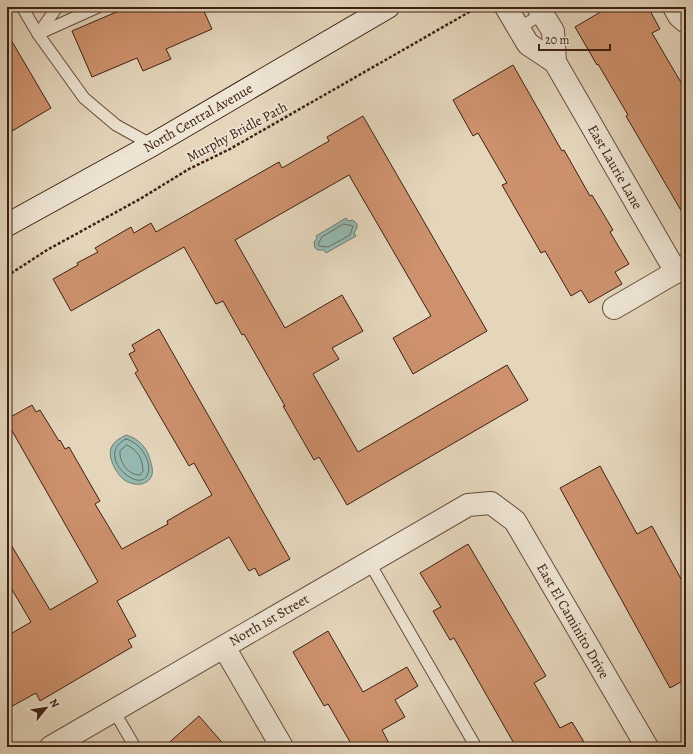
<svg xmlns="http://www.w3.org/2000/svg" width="693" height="754" viewBox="0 0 693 754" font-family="Alegreya,serif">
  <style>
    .water { fill: #95b9b0; stroke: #727c71 }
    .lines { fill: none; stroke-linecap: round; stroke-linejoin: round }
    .shore { stroke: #696c62; stroke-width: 1 }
    .building { fill: #cd916d; stroke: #3d2013 }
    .lane-casing { stroke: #674d3d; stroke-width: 13 }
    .street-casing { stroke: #674d3d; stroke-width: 24 }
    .secondary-casing { stroke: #3d2013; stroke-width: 24 }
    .path { stroke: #3d2013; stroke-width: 2.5; stroke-dasharray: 3 2; stroke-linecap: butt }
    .lane { stroke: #ede4d3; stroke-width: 11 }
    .street { stroke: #ede4d3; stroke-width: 22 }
    .secondary { stroke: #ede4d3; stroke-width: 22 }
    .labels { text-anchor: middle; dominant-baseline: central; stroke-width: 3.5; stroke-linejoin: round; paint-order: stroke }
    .street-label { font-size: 14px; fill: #3d2013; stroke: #ede4d3 }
  </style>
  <rect width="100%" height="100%" fill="#e4d5bb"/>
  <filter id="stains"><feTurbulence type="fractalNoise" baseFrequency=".005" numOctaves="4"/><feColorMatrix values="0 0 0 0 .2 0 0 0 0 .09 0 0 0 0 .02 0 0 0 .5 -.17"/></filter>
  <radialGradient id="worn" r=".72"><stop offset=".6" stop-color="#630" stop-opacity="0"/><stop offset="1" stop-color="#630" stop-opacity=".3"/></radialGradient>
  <g class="water">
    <path d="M 346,218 L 348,221 L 353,220 L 357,224 L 357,228 L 354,233 L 356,236 L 326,253 L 324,250 L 318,250 L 315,248 L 314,242 L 317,238 L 316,236 Z"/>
    <path d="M 126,435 C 140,439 148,449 151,463 C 152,466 153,471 152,475 C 148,486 135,486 126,481 C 117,476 106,456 112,446 C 115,441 120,438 126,435 Z"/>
  </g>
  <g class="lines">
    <g class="shore">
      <path d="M 344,224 L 353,226 L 350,235 L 328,247 L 319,246 L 318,244 L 322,237 Z"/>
      <path d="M 126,439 C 139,442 152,460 148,473 C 141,497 93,455 126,439 Z"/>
      <path d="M 127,445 C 138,450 143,460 143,471 L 140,475 C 128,475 119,462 120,451 Z"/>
    </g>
  </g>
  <g class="building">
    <path d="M 128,7 L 202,7 L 212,29 L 166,49 L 171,59 L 143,71 L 137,58 L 92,77 L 72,31 Z"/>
    <path d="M 609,7 L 648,7 L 660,29 L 652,33 L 686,91 L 686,219 L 626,116 L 628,115 L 598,64 L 597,65 L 575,27 Z"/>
    <path d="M 7,33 L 51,108 L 7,134 Z"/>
    <path d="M 513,65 L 562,151 L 564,150 L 590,196 L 592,195 L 613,230 L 610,232 L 629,264 L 615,272 L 622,284 L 589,303 L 581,290 L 571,296 L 545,251 L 541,253 L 502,185 L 507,183 L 478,133 L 473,136 L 453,100 Z"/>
    <path d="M 363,116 L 487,331 L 413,374 L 393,338 L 431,316 L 349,175 L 235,240 L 285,328 L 342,295 L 363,331 L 332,348 L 339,359 L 313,374 L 358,452 L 507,365 L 528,400 L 347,505 L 319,457 L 314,460 L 283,406 L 285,406 L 244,334 L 242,335 L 223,301 L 216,304 L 184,247 L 71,311 L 53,279 L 78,265 L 77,263 L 98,252 L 95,248 L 131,227 L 134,233 L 151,223 L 156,232 L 279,162 L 282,168 L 329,141 L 327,137 Z"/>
    <path d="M 159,329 L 290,559 L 259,576 L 255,568 L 249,571 L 229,537 L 117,601 L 136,636 L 128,640 L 132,647 L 40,701 L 36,693 L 7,709 L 7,636 L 31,622 L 7,581 L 7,538 L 50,610 L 98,582 L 7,422 L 7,419 L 32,405 L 36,412 L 40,410 L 59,441 L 60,440 L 65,449 L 69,447 L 100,501 L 95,504 L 122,549 L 168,524 L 167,521 L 212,495 L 194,463 L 189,466 L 135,373 L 138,371 L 129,354 L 135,351 L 132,345 Z"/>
    <path d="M 600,466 L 637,534 L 652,526 L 686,588 L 686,679 L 670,688 L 560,488 Z"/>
    <path d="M 468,544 L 546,676 L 534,683 L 560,728 L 572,722 L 587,747 L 516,747 L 454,638 L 450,640 L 433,611 L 441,607 L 420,573 Z"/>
    <path d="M 328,631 L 363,692 L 407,667 L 418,686 L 395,700 L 405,717 L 382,730 L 391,747 L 353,747 L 328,704 L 324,706 L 293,652 Z"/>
    <path d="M 199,716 L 226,747 L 164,747 Z"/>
  </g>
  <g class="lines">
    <g class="lane-casing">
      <g id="lane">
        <path d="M 22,7 L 38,34 L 84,98 L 116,125 L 152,145"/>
        <path d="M 519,28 L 542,14"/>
        <path d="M 39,33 L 57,7"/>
        <path d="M 38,34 L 98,7"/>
        <path d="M 369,562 L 476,747"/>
        <path d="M 114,711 L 135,747"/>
      </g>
    </g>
    <g class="street-casing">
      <g id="street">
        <path d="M 506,7 L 528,44 L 555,62"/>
        <path d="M 538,7 L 553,31 L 555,62 L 676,272"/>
        <path d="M 674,7 L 679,16 L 686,22"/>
        <path d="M 614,308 L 686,266"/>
        <path d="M 224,647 L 282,747"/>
        <path d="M 51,747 L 468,505 L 491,503 L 515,521 L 647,747"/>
      </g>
    </g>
    <g class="secondary-casing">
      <path id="secondary" d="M 7,225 L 152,145 L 388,7"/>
    </g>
    <path class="path" d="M 7,276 L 47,250 L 140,199 L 189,169 L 230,149 L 478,7"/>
    <use href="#lane" class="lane"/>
    <use href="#street" class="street"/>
    <use href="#secondary" class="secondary"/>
  </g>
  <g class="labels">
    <g class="street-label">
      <text transform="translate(198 118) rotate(-30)">North Central Avenue</text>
      <text transform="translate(237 132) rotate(-28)">Murphy Bridle Path</text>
      <text transform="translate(615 167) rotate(60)">East Laurie Lane</text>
      <text transform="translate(269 620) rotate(-30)">North 1st Street</text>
      <text transform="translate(573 621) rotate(60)">East El Caminito Drive</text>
    </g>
  </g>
  <rect width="693" height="754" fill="none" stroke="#e4d5bb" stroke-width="24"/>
  <rect x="8" y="8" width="677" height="738" fill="none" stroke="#3d2013" stroke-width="2"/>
  <rect x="12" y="12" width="669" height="730" fill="none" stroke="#3d2013"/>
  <g transform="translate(46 708) rotate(60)" stroke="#ede4d3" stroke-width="3" paint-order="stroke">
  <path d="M0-3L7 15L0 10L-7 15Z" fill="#3d2013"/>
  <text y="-6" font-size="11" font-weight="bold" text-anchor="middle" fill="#3d2013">N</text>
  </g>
  <path d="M539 44v6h71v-6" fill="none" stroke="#3d2013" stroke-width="2"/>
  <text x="545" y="44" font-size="12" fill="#3d2013" stroke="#ede4d3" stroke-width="3" paint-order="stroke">20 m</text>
  <rect width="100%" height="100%" filter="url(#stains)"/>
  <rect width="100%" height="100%" fill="url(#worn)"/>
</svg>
